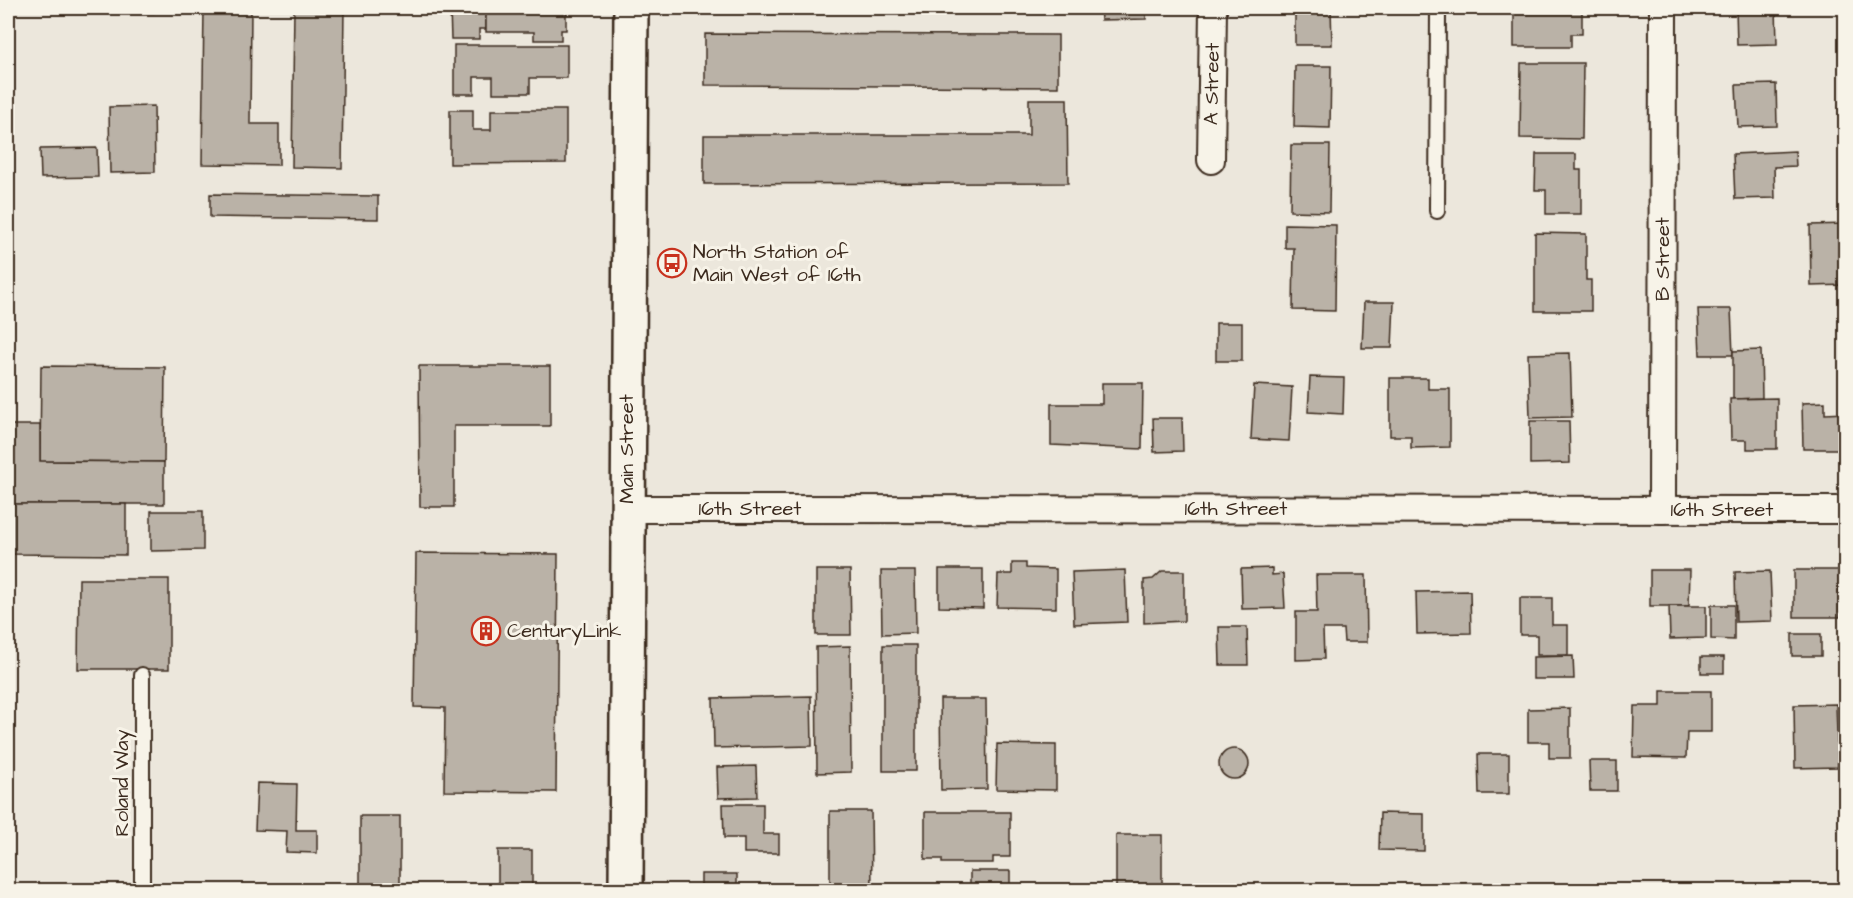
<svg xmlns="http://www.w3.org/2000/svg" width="1853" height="898" viewBox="0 0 1853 898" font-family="'Architects Daughter',sans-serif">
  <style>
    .building { fill: #bab2a7; stroke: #3b2a1e; stroke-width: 1.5 }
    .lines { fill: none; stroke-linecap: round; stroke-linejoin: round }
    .service-casing { stroke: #3b2a1e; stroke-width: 18 }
    .minor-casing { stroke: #3b2a1e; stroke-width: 30 }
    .primary-casing { stroke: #3b2a1e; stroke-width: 38 }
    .service { stroke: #f7f3e8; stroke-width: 14 }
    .minor { stroke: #f7f3e8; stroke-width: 26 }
    .primary { stroke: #f7f3e8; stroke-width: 33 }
    .labels { text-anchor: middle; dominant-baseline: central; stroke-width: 6; stroke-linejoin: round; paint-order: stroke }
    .street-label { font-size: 20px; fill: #3b2a1e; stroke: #f7f3e8 }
    .poi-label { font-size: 20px; fill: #3b2a1e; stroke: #f7f3e8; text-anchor: start }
  </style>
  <rect width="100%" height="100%" fill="#ece7dc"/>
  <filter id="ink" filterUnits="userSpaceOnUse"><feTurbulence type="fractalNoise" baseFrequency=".0167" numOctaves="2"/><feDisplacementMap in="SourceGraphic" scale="12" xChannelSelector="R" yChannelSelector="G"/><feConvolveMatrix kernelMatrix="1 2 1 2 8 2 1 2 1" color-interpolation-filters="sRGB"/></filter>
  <g filter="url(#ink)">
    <g class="building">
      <path d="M 111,8 L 154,8 L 154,13 L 111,12 Z"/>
      <path d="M 204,8 L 251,8 L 250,124 L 279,124 L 279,165 L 202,164 Z"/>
      <path d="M 294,8 L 344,8 L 342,168 L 292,167 Z"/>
      <path d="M 450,8 L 486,8 L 486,29 L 479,29 L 479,39 L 451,39 Z"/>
      <path d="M 486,8 L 566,8 L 566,30 L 561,30 L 561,40 L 534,40 L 534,32 L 486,32 Z"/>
      <path d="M 1100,8 L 1146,8 L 1146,19 L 1101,20 Z"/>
      <path d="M 1295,8 L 1331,8 L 1332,45 L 1295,45 Z"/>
      <path d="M 1514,8 L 1582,8 L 1582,34 L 1571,34 L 1571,47 L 1514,47 Z"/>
      <path d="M 1736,8 L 1776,8 L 1777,44 L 1737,45 Z"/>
      <path d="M 705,34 L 1058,35 L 1058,87 L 705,85 Z"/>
      <path d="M 454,45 L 567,45 L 567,78 L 530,78 L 530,93 L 493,93 L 493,77 L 474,77 L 474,94 L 454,94 Z"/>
      <path d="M 1521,63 L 1583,63 L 1582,139 L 1520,138 Z"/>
      <path d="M 1295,66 L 1331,66 L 1330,128 L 1294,127 Z"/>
      <path d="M 1776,84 L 1777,126 L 1738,127 L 1736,85 Z"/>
      <path d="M 1029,99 L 1067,99 L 1068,183 L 704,184 L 704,135 L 1029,135 Z"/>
      <path d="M 154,106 L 155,172 L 110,173 L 109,107 Z"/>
      <path d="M 450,110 L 473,110 L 473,130 L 491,130 L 491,110 L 566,110 L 566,163 L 450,164 Z"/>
      <path d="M 1291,145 L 1330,145 L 1329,212 L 1290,211 Z"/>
      <path d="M 97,148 L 98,177 L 41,178 L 40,149 Z"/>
      <path d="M 1795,151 L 1796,166 L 1774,167 L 1775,198 L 1735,199 L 1733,154 Z"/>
      <path d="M 1536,154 L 1576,154 L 1576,170 L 1581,170 L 1581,214 L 1546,214 L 1546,190 L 1535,190 Z"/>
      <path d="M 210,194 L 378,196 L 378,219 L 210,217 Z"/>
      <path d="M 1285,224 L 1336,225 L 1335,311 L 1293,310 L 1294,248 L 1285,248 Z"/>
      <path d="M 1846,224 L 1846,285 L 1811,286 L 1810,225 Z"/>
      <path d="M 1535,233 L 1586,234 L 1586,280 L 1591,280 L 1591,311 L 1535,311 Z"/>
      <path d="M 1364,302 L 1394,302 L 1392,348 L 1362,348 Z"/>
      <path d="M 1698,309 L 1731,309 L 1733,355 L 1700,355 Z"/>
      <rect x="1216" y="323" width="26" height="38"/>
      <path d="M 1761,350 L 1762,398 L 1733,399 L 1733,351 Z"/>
      <path d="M 1570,353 L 1572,417 L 1530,418 L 1528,354 Z"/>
      <path d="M 41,366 L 165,367 L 164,462 L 40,461 Z"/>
      <path d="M 419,366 L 550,366 L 550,426 L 454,426 L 454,507 L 420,507 Z"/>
      <path d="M 1310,377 L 1344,378 L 1343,414 L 1308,412 Z"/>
      <path d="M 1390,378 L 1428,378 L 1428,389 L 1450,389 L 1450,447 L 1411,448 L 1411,436 L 1390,436 Z"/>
      <path d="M 1102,383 L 1143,383 L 1142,449 L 1051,445 L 1051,404 L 1102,404 Z"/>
      <path d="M 1254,385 L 1292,387 L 1289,441 L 1251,439 Z"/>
      <path d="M 1777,398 L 1777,449 L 1747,449 L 1747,440 L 1731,440 L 1730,399 Z"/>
      <path d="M 1825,402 L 1825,414 L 1846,413 L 1846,449 L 1803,449 L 1802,403 Z"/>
      <path d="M 1153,418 L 1182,418 L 1183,451 L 1154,452 Z"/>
      <path d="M 1530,421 L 1569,421 L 1570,463 L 1530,464 Z"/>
      <path d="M 8,425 L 40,425 L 40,461 L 164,462 L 164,504 L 8,504 Z"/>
      <path d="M 8,504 L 126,504 L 126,555 L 8,554 Z"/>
      <path d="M 151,511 L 203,511 L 203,550 L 151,551 Z"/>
      <path d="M 416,553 L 558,554 L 556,792 L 444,791 L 445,708 L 414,707 Z"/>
      <path d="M 1012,563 L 1026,563 L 1026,568 L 1056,569 L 1056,608 L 997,607 L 998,574 L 1012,574 Z"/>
      <path d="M 1272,568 L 1272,575 L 1283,574 L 1285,608 L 1242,609 L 1241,569 Z"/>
      <path d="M 939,569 L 983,569 L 983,608 L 939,607 Z"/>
      <path d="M 816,570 L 850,570 L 851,635 L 816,635 Z"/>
      <path d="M 1125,570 L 1127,622 L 1074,624 L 1072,572 Z"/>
      <path d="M 1650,570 L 1690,570 L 1689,606 L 1650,606 Z"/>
      <path d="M 1794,570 L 1839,570 L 1840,617 L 1794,617 Z"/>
      <path d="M 881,571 L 915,571 L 916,633 L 882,634 Z"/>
      <path d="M 1162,571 L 1184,571 L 1184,621 L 1144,623 L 1144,580 L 1153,579 Z"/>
      <path d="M 1770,571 L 1772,621 L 1736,622 L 1735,572 Z"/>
      <path d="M 1316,575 L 1366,575 L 1367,642 L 1344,642 L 1343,629 L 1323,629 L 1324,659 L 1296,660 L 1296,612 L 1317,612 Z"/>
      <path d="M 79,579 L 169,579 L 169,669 L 78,669 Z"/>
      <path d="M 1470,591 L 1471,633 L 1417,634 L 1416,592 Z"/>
      <path d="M 1520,598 L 1552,598 L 1552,625 L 1568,625 L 1568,655 L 1537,655 L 1537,635 L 1520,635 Z"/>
      <path d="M 1711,605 L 1734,605 L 1734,640 L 1711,639 Z"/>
      <path d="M 1669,606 L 1706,606 L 1706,638 L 1670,639 Z"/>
      <path d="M 1219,627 L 1247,627 L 1248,665 L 1220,665 Z"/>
      <rect x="1792" y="634" width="29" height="22"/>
      <rect x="883" y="645" width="33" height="126"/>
      <path d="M 850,646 L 851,772 L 817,773 L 816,647 Z"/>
      <path d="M 1573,656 L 1574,679 L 1533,679 L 1533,657 Z"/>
      <rect x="1701" y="657" width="23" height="16"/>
      <path d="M 1661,691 L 1711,691 L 1711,732 L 1687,732 L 1686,758 L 1633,757 L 1634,706 L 1661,706 Z"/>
      <path d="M 811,696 L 812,746 L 714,748 L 713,698 Z"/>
      <path d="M 940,699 L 986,699 L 987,789 L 941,790 Z"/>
      <path d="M 1836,704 L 1838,767 L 1795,768 L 1794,705 Z"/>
      <path d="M 1570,708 L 1570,758 L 1549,758 L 1549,742 L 1528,742 L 1528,709 Z"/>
      <path d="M 997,744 L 1056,745 L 1056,790 L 996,789 Z"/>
      <circle cx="1234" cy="764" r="15"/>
      <path d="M 1478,754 L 1509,754 L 1509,794 L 1479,794 Z"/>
      <path d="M 1589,761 L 1617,761 L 1617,791 L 1590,791 Z"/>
      <path d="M 756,766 L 757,797 L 718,798 L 717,767 Z"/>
      <path d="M 257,783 L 297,784 L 296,830 L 317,830 L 317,853 L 286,852 L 287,831 L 255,830 Z"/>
      <path d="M 723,804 L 763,804 L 763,834 L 779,834 L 779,853 L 744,853 L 744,838 L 724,838 Z"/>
      <path d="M 830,811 L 871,811 L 872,890 L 830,890 Z"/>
      <path d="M 925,812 L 1010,812 L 1010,857 L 993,857 L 993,863 L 942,863 L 942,859 L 925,859 Z"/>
      <path d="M 1380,813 L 1424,814 L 1424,851 L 1379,850 Z"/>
      <rect x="360" y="816" width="40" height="74"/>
      <rect x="1116" y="835" width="46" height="55"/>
      <rect x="498" y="850" width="34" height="40"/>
      <rect x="970" y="871" width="40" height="19"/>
      <rect x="701" y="874" width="36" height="16"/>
      <path d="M 1496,883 L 1497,890 L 1441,890 L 1441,884 Z"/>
    </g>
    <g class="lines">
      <g class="service-casing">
        <g id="service">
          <path d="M 1437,211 L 1438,8"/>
          <path d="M 142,675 L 142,890"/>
        </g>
      </g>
      <g class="minor-casing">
        <g id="minor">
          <path d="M 1211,160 L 1213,8"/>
          <path d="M 627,509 L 1846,510"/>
          <path d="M 1662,510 L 1663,8"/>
        </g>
      </g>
      <g class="primary-casing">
        <path id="primary" d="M 626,890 L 631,8"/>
      </g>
      <use href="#service" class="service"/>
      <use href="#minor" class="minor"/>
      <use href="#primary" class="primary"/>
    </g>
  </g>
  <defs>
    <g id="bus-ring" transform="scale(1.5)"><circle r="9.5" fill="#f7f3e8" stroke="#c8321e" stroke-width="1.5"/><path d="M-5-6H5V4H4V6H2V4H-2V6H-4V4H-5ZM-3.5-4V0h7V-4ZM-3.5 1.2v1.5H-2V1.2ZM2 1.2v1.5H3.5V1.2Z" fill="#c8321e"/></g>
    <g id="building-ring" transform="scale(1.5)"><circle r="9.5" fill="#f7f3e8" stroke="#c8321e" stroke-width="1.5"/><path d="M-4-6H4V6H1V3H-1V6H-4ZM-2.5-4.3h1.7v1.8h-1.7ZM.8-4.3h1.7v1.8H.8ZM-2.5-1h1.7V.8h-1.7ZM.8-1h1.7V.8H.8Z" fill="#c8321e"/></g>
  </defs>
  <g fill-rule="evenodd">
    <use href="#bus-ring" x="672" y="263"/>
    <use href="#building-ring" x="486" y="631"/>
  </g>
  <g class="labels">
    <g class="street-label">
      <text transform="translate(1212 84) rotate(-89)">A Street</text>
      <text transform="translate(1663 259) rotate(-90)">B Street</text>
      <text transform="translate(627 449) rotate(-90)">Main Street</text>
      <text x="750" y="509">16th Street</text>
      <text x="1236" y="509">16th Street</text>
      <text x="1722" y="510">16th Street</text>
      <text transform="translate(122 783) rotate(-90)">Roland Way</text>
    </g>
    <g class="poi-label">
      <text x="693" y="252">North Station of<tspan x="693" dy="23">Main West of 16th</tspan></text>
      <text x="507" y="631">CenturyLink</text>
    </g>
  </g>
  <rect width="1853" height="898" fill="none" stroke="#f7f3e8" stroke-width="30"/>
  <rect x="15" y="15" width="1823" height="868" fill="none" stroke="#3b2a1e" stroke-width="2" filter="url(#ink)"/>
</svg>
